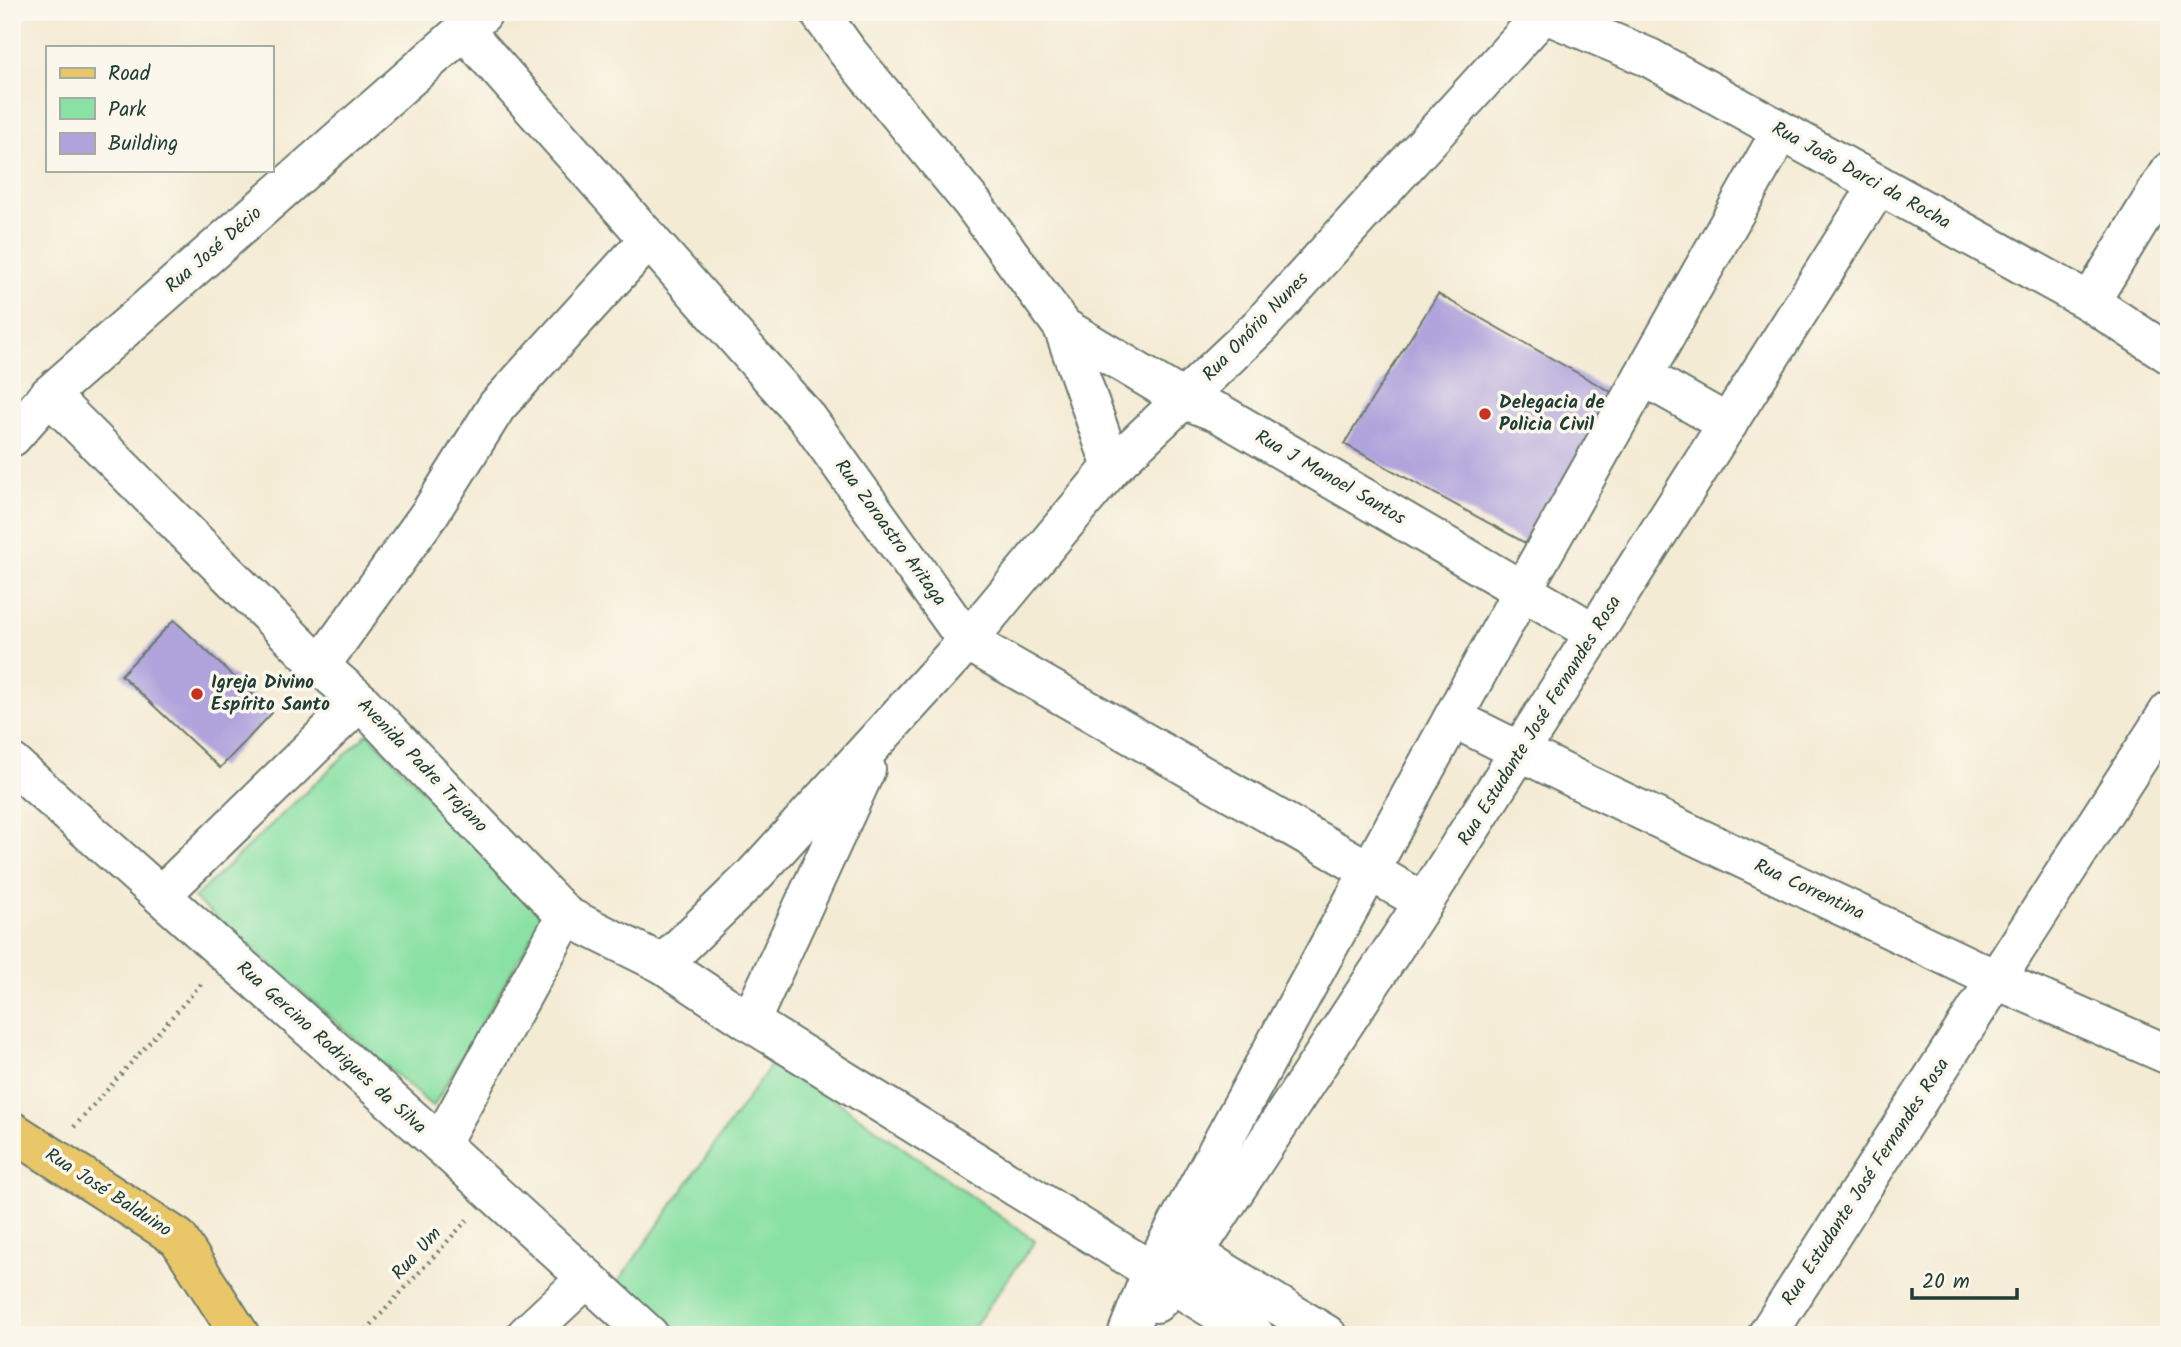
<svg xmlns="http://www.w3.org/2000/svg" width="2181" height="1347" viewBox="0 0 2181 1347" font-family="Kalam,sans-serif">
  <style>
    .green { fill: #8ae1a4; stroke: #548f6c; stroke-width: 2 }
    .building { fill: #b1a4dc }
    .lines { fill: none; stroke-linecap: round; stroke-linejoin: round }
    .minor-casing { stroke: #6a7a6c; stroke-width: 42 }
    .primary-casing { stroke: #6a7a6c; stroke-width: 42 }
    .path { stroke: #6a7a6c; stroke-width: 4.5; stroke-dasharray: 2 5; stroke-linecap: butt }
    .minor { stroke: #fff; stroke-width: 38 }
    .primary { stroke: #e9c769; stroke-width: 38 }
    .poi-dot { fill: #c8321e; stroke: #fbf7ec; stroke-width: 2.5 }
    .labels { text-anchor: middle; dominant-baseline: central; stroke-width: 7; stroke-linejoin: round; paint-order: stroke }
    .street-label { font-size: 19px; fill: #1f3d34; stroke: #fbf7ec }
    .poi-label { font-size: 19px; font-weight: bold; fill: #1f3d34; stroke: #fbf7ec; text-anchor: start }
  </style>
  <rect width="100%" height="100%" fill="#fbf7ec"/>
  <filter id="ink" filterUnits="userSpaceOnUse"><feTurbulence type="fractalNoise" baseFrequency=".0143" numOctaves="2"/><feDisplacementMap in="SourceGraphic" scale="14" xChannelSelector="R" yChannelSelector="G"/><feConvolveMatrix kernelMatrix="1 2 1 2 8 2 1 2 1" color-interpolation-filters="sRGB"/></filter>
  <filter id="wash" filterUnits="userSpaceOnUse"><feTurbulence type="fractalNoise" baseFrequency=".00686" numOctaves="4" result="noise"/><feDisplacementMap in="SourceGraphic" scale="28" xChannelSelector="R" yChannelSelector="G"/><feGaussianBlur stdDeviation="1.57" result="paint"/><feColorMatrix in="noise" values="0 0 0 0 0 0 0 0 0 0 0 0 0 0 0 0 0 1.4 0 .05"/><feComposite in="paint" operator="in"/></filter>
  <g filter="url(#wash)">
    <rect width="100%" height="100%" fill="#f4ebd4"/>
    <g class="green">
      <path d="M 368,733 L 543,918 L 433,1107 L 194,898 Z"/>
      <path d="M 776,1058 L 1035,1241 L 968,1335 L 664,1335 L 613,1289 Z"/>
    </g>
    <g id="blocks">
      <g class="building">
        <path d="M 1438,294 L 1618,396 L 1527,544 L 1344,444 Z"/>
        <path d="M 174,620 L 272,713 L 220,768 L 121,675 Z"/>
      </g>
    </g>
  </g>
  <g filter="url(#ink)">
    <use href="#blocks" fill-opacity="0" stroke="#6a7a6c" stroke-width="2"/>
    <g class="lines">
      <g class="minor-casing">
        <g id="minor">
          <path d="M 819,12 L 847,51 L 973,204 L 1063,327 L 1183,399 L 1219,413 L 1595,633"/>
          <path d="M 1545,14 L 1650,58 L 2090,302 L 2169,354"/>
          <path d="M 464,30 L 808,419 L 967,641 L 1424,902"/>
          <path d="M 2090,302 L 2169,172"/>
          <path d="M 1063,327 L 1112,467"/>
          <path d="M 1643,376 L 1728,424"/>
          <path d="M 49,395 L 320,666 L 360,701 L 566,916 L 663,964 L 750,1022 L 1255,1335"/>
          <path d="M 12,437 L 49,395 L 482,14"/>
          <path d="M 320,666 L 430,513 L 497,406 L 649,239"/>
          <path d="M 1453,718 L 1582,782 L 1997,980 L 2169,1055"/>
          <path d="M 12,763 L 440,1144 L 649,1335"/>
          <path d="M 161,895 L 360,701"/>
          <path d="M 663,964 L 754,875 L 967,641 L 1112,467 L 1259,327 L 1545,12"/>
          <path d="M 750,1022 L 866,769"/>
          <path d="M 440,1144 L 566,916"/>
          <path d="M 1174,1241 L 1327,1335"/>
          <path d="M 1156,1303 L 1174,1284 L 1194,1253 L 1424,902 L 1879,185"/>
          <path d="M 526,1335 L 587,1278"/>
          <path d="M 1127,1335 L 1152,1271 L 1523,589 L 1781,131"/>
          <path d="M 1767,1335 L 2169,711"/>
        </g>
      </g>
      <g class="primary-casing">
        <path id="primary" d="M 12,1131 L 178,1238 L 240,1335"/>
      </g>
      <g class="path">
        <path d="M 74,1127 L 203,982"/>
        <path d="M 362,1335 L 468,1219"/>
      </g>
      <use href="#minor" class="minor"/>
      <use href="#primary" class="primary"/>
    </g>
  </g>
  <g class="poi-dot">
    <circle cx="1485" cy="414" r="7"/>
    <circle cx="197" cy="694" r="7"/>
  </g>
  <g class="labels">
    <g class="street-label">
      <text transform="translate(1861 176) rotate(29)">Rua João Darci da Rocha</text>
      <text transform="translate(214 250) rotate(-41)">Rua José Décio</text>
      <text transform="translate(1256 327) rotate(-46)">Rua Onório Nunes</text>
      <text transform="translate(1330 478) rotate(30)">Rua J Manoel Santos</text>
      <text transform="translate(890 533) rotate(54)">Rua Zoroastro Aritaga</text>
      <text transform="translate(1540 721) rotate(-58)">Rua Estudante José Fernandes Rosa</text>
      <text transform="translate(422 766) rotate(46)">Avenida Padre Trajano</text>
      <text transform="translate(1809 890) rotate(25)">Rua Correntina</text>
      <text transform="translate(331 1048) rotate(42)">Rua Gercino Rodrigues da Silva</text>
      <text transform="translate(1866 1182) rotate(-57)">Rua Estudante José Fernandes Rosa</text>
      <text transform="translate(108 1193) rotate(33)">Rua José Balduino</text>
      <text transform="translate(417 1254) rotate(-48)">Rua Um</text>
    </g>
    <g class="poi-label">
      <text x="1499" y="403">Delegacia de<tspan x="1499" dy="22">Policia Civil</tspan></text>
      <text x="211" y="683">Igreja Divino<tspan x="211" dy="22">Espírito Santo</tspan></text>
    </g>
  </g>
  <rect width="2181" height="1347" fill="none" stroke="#fbf7ec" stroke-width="42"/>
  <rect x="46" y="46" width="228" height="126" fill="#fbf7ec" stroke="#a3ada2" stroke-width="2"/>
  <rect x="60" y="68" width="35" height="10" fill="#e9c769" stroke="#a3ada2" stroke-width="2"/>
  <text x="108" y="80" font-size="21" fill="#1f3d34">Road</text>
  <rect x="60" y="98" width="35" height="21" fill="#8ae1a4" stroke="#a3ada2" stroke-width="2"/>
  <text x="108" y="116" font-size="21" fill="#1f3d34">Park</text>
  <rect x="60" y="133" width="35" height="21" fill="#b1a4dc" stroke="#a3ada2" stroke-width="2"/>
  <text x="108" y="150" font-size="21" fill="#1f3d34">Building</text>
  <path d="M1912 1288v10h105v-10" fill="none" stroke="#1f3d34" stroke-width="3.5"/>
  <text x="1922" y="1288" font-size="21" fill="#1f3d34" stroke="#fbf7ec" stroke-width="5" paint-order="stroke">20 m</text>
</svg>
